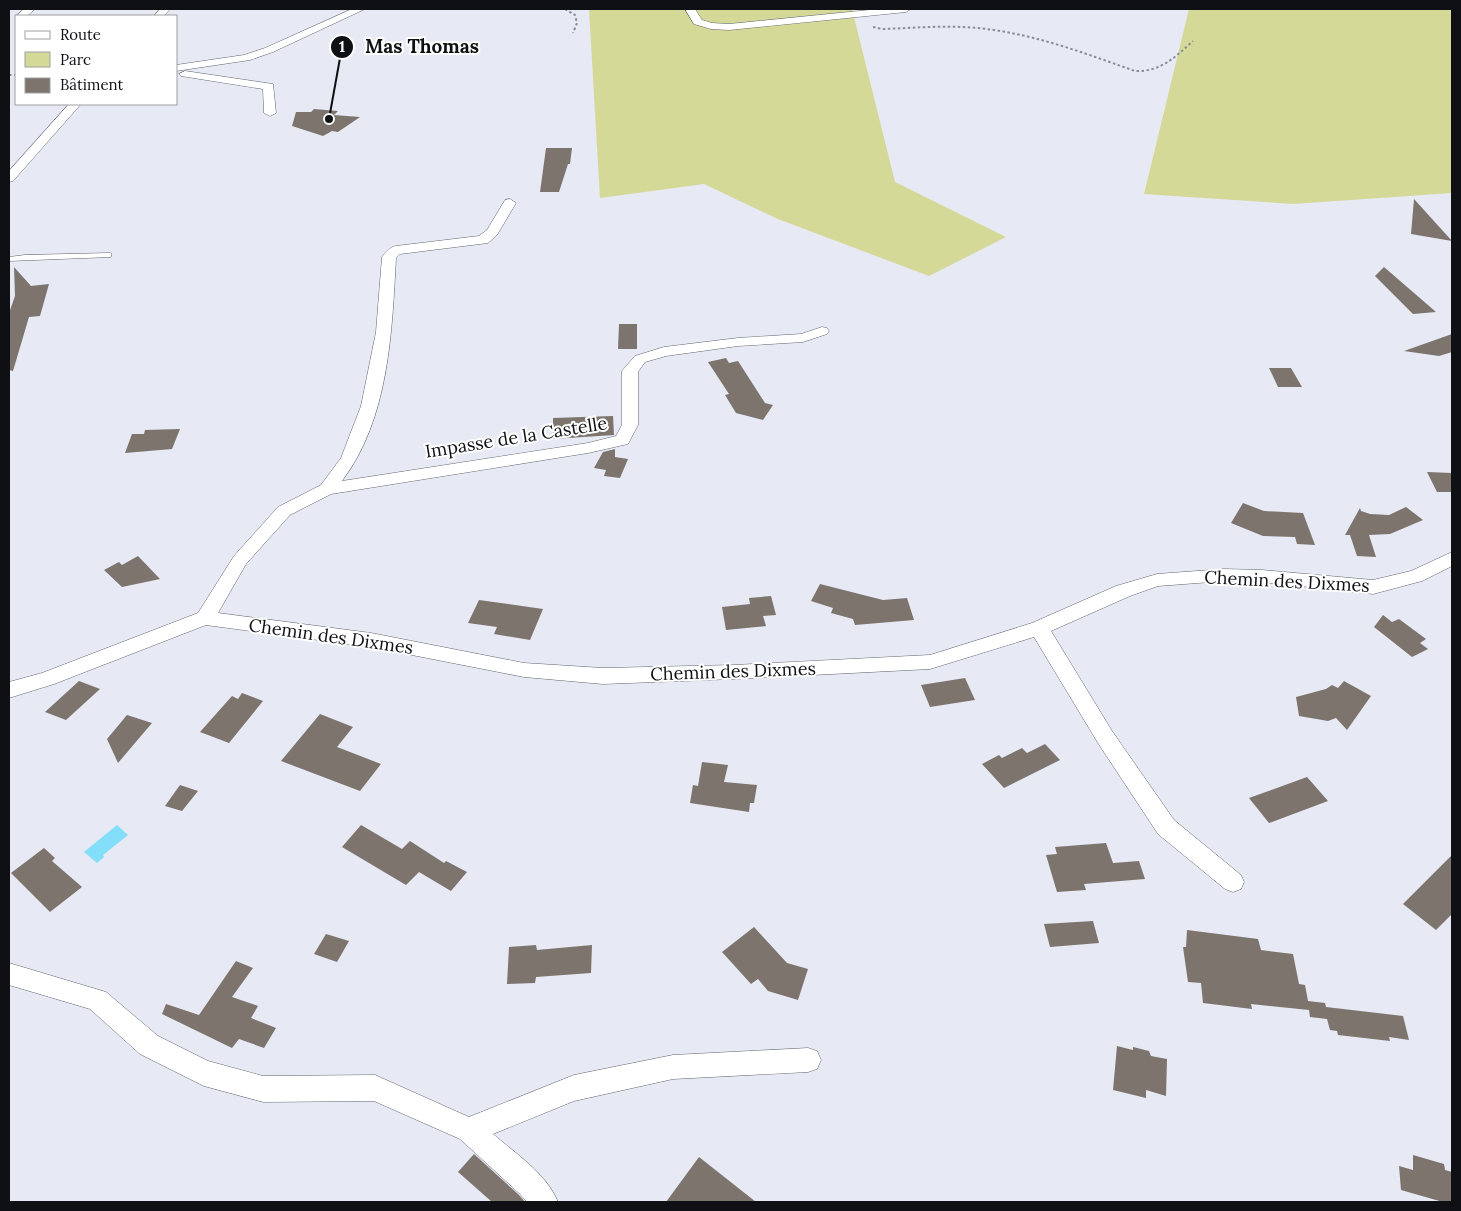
<svg xmlns="http://www.w3.org/2000/svg" width="1461" height="1211" viewBox="0 0 1461 1211" font-family="Lora,serif">
  <style>
    .green { fill: #d5d998 }
    .water { fill: #83def9 }
    .building { fill: #7c746d }
    .lines { fill: none; stroke-linecap: round; stroke-linejoin: round }
    .service-casing { stroke: #62646e; stroke-width: 1 }
    .minor-casing { stroke: #62646e; stroke-width: 1 }
    .path { stroke: #8a8c93; stroke-width: 2; stroke-dasharray: 2.5 2.5; stroke-linecap: butt }
    .service { fill: #fff; fill-rule: evenodd }
    .minor { fill: #fff; fill-rule: evenodd }
    .labels { text-anchor: middle; dominant-baseline: central; stroke-width: 4; stroke-linejoin: round; paint-order: stroke }
    .street-label { font-size: 18px; fill: #0f1013; stroke: #fff }
    .leader { fill: none; stroke: #0f1013; stroke-width: 2 }
    .callout-dot { fill: #0f1013; stroke: #fff; stroke-width: 2 }
    .mark-label { font-size: 15px; text-anchor: middle; font-weight: bold; fill: #fff }
    .callout-label { font-size: 19px; text-anchor: middle; font-weight: bold; fill: #0f1013; stroke: #fff; stroke-width: 4; stroke-linejoin: round; paint-order: stroke }
  </style>
  <rect width="100%" height="100%" fill="#e7e9f4"/>
  <g class="green">
    <path d="M 589,9 L 852,9 L 895,182 L 1006,237 L 929,276 L 778,219 L 704,184 L 600,198 Z"/>
    <path d="M 1189,9 L 1452,9 L 1452,193 L 1293,204 L 1144,194 Z"/>
  </g>
  <path class="water" d="M 117,825 L 128,835 L 103,855 L 104,857 L 97,863 L 84,852 Z"/>
  <g class="building">
    <path d="M 314,109 L 338,111 L 334,115 L 360,117 L 338,132 L 332,131 L 323,136 L 292,126 L 296,112 L 311,112 Z"/>
    <path d="M 546,148 L 572,148 L 570,164 L 568,164 L 559,192 L 540,192 Z"/>
    <path d="M 1414,199 L 1452,241 L 1411,234 Z"/>
    <path d="M 14,267 L 31,286 L 49,284 L 40,316 L 29,317 L 13,371 L 9,370 L 9,313 L 15,296 Z"/>
    <path d="M 1384,267 L 1436,312 L 1413,314 L 1375,276 Z"/>
    <path d="M 619,324 L 637,324 L 637,349 L 618,349 Z"/>
    <path d="M 1452,334 L 1452,352 L 1439,356 L 1404,351 Z"/>
    <path d="M 726,358 L 729,363 L 738,361 L 765,403 L 773,405 L 763,420 L 736,413 L 725,395 L 729,394 L 708,362 Z"/>
    <path d="M 1269,368 L 1291,368 L 1302,387 L 1278,387 Z"/>
    <path d="M 613,416 L 614,435 L 553,439 L 553,418 Z"/>
    <path d="M 180,429 L 172,449 L 125,453 L 132,434 L 144,434 L 145,430 Z"/>
    <path d="M 615,449 L 615,457 L 628,459 L 620,478 L 604,476 L 606,470 L 594,468 L 603,452 Z"/>
    <path d="M 1427,472 L 1452,473 L 1452,492 L 1437,492 Z"/>
    <path d="M 1243,503 L 1264,511 L 1303,513 L 1315,545 L 1297,544 L 1295,537 L 1263,536 L 1231,523 Z"/>
    <path d="M 1406,507 L 1423,520 L 1390,534 L 1369,535 L 1376,557 L 1357,556 L 1350,535 L 1345,535 L 1360,508 L 1361,511 L 1370,514 L 1389,515 Z"/>
    <path d="M 138,556 L 160,579 L 122,587 L 104,570 L 119,562 L 122,565 Z"/>
    <path d="M 820,584 L 883,600 L 907,598 L 914,620 L 855,625 L 853,619 L 831,613 L 833,608 L 811,601 Z"/>
    <path d="M 771,596 L 776,615 L 763,616 L 766,626 L 726,630 L 722,607 L 750,604 L 749,598 Z"/>
    <path d="M 479,600 L 543,609 L 530,640 L 494,634 L 497,627 L 468,623 Z"/>
    <path d="M 1383,615 L 1392,622 L 1399,619 L 1426,639 L 1420,643 L 1428,649 L 1412,657 L 1374,627 Z"/>
    <path d="M 965,678 L 975,700 L 930,707 L 921,685 Z"/>
    <path d="M 79,681 L 100,689 L 66,720 L 45,712 Z"/>
    <path d="M 1344,681 L 1371,696 L 1347,730 L 1336,718 L 1328,721 L 1299,716 L 1296,697 L 1326,689 L 1332,685 L 1338,688 Z"/>
    <path d="M 242,693 L 263,701 L 229,743 L 200,732 L 232,696 L 238,699 Z"/>
    <path d="M 320,714 L 353,727 L 337,747 L 381,764 L 360,791 L 281,761 Z"/>
    <path d="M 127,715 L 152,723 L 118,763 L 107,739 Z"/>
    <path d="M 1045,744 L 1060,760 L 1004,788 L 982,764 L 999,755 L 1002,758 L 1022,748 L 1027,753 Z"/>
    <path d="M 702,762 L 728,765 L 724,782 L 757,785 L 754,803 L 750,803 L 749,812 L 690,803 L 693,785 L 698,786 Z"/>
    <path d="M 1307,777 L 1328,801 L 1269,823 L 1249,798 Z"/>
    <path d="M 180,785 L 198,791 L 182,811 L 165,806 Z"/>
    <path d="M 361,825 L 402,849 L 410,841 L 444,863 L 446,861 L 467,872 L 451,891 L 419,872 L 406,885 L 342,847 Z"/>
    <path d="M 1106,843 L 1113,863 L 1139,861 L 1145,879 L 1084,884 L 1086,890 L 1057,892 L 1046,855 L 1057,854 L 1055,847 Z"/>
    <path d="M 44,848 L 55,858 L 52,861 L 82,887 L 50,912 L 11,873 Z"/>
    <path d="M 1452,855 L 1452,914 L 1436,930 L 1403,904 Z"/>
    <path d="M 1093,921 L 1099,943 L 1050,947 L 1044,924 Z"/>
    <path d="M 754,927 L 787,963 L 808,969 L 798,1000 L 768,991 L 758,979 L 751,984 L 722,952 Z"/>
    <path d="M 1187,930 L 1258,939 L 1261,950 L 1293,954 L 1299,984 L 1305,985 L 1308,1001 L 1325,1003 L 1326,1007 L 1403,1016 L 1409,1040 L 1389,1037 L 1390,1041 L 1338,1035 L 1337,1031 L 1330,1030 L 1327,1019 L 1310,1017 L 1309,1010 L 1251,1004 L 1252,1009 L 1203,1003 L 1201,983 L 1188,982 L 1183,947 L 1186,947 Z"/>
    <path d="M 326,934 L 349,941 L 337,962 L 314,954 Z"/>
    <path d="M 536,945 L 537,950 L 592,945 L 591,973 L 536,977 L 535,983 L 507,984 L 509,947 Z"/>
    <path d="M 236,961 L 253,968 L 232,997 L 258,1006 L 251,1018 L 276,1028 L 264,1048 L 239,1039 L 232,1048 L 162,1014 L 166,1004 L 199,1015 Z"/>
    <path d="M 1117,1046 L 1133,1050 L 1133,1047 L 1149,1051 L 1151,1056 L 1167,1059 L 1166,1096 L 1146,1090 L 1146,1098 L 1113,1090 Z"/>
    <path d="M 474,1154 L 519,1195 L 525,1202 L 492,1202 L 458,1172 Z"/>
    <path d="M 1413,1155 L 1444,1164 L 1445,1170 L 1452,1172 L 1452,1202 L 1443,1202 L 1401,1190 L 1399,1166 L 1413,1170 Z"/>
    <path d="M 699,1157 L 756,1202 L 666,1202 Z"/>
  </g>
  <g class="lines">
    <g class="service-casing">
      <path id="service" d="M 108,253 L 111,253 L 111,257 L 9,261 L 9,257 L 25,255 Z"/>
    </g>
    <g class="minor-casing">
      <g id="minor">
        <path d="M 24,9 L 35,9 L 27,16 L 16,16 Z"/>
        <path d="M 160,9 L 170,9 L 164,16 L 154,16 Z"/>
        <path d="M 352,9 L 365,9 L 273,52 L 250,60 L 176,71 L 176,65 L 244,55 L 265,48 Z"/>
        <path d="M 685,9 L 695,9 L 702,20 L 712,23 L 729,24 L 879,9 L 911,9 L 906,12 L 729,30 L 711,29 L 694,24 Z"/>
        <path d="M 185,71 L 273,84 L 276,113 L 270,116 L 264,113 L 263,89 L 181,76 L 179,74 Z"/>
        <path d="M 69,104 L 81,104 L 13,181 L 9,182 L 9,171 Z"/>
        <path d="M 510,199 L 516,203 L 497,235 L 488,243 L 400,254 L 396,258 C 392,332 389,419 342,481 L 588,443 L 616,436 L 622,425 L 622,371 L 635,356 L 664,347 L 738,338 L 801,334 L 822,327 L 827,328 L 829,331 L 827,334 L 803,342 L 738,346 L 666,356 L 645,362 L 638,372 L 638,425 L 628,444 L 588,453 L 331,494 L 290,515 L 246,564 L 218,613 L 371,633 L 524,663 L 603,668 L 734,665 L 930,655 L 1032,623 L 1116,586 L 1157,574 L 1224,569 L 1262,570 L 1373,580 L 1411,571 L 1452,552 L 1452,566 L 1422,581 L 1373,594 L 1262,582 L 1224,581 L 1158,586 L 1130,596 L 1051,631 L 1112,731 L 1174,820 L 1241,875 L 1244,882 L 1241,889 L 1233,892 L 1225,889 L 1158,834 L 1098,743 L 1034,637 L 930,669 L 734,679 L 603,684 L 524,677 L 371,647 L 206,625 L 54,684 L 9,698 L 9,682 L 42,673 L 198,613 L 234,556 L 278,507 L 321,485 L 341,458 L 361,406 L 376,332 L 382,257 C 386,252 390,247 396,246 L 479,236 L 487,230 L 505,200 Z"/>
        <path d="M 9,963 L 106,992 L 158,1036 L 208,1061 L 263,1076 L 375,1075 L 469,1117 L 574,1075 L 673,1055 L 808,1048 L 817,1051 L 821,1060 L 817,1069 L 808,1072 L 673,1079 L 574,1101 L 493,1134 C 516,1154 546,1173 558,1202 L 527,1202 L 520,1194 L 460,1139 L 374,1101 L 263,1102 L 204,1086 L 140,1054 L 90,1009 L 9,985 Z"/>
      </g>
    </g>
    <g class="path">
      <path d="M 565,9 L 575,15 L 577,23 L 573,33"/>
      <path d="M 873,27 L 882,29 C 914,28 946,25 977,28 C 1032,33 1084,53 1135,71 C 1161,72 1175,57 1193,41"/>
      <path d="M 9,75 L 16,75"/>
    </g>
    <use href="#service" class="service"/>
    <use href="#minor" class="minor"/>
  </g>
  <g class="labels">
    <g class="street-label">
      <text transform="translate(516 437) rotate(-9)">Impasse de la Castelle</text>
      <text transform="translate(1287 581) rotate(3)">Chemin des Dixmes</text>
      <text transform="translate(331 636) rotate(8)">Chemin des Dixmes</text>
      <text transform="translate(733 671) rotate(-2)">Chemin des Dixmes</text>
    </g>
  </g>
  <path class="leader" d="M329 119L342 47"/>
  <g class="callout-dot">
    <circle cx="329" cy="119" r="5"/>
    <circle cx="342" cy="47" r="12"/>
  </g>
  <g class="mark-label">
    <text x="342" y="52">1</text>
  </g>
  <g class="callout-label">
    <text x="422" y="53">Mas Thomas</text>
  </g>
  <rect width="1461" height="1211" fill="none" stroke="#0f1013" stroke-width="20"/>
  <rect x="15" y="15" width="162" height="90" fill="#ffffff" stroke="#9f9fa1"/>
  <rect x="25" y="31" width="25" height="8" fill="#ffffff" stroke="#9f9fa1"/>
  <text x="60" y="40" font-size="15" fill="#0f1013">Route</text>
  <rect x="25" y="52" width="25" height="15" fill="#d5d998" stroke="#9f9fa1"/>
  <text x="60" y="65" font-size="15" fill="#0f1013">Parc</text>
  <rect x="25" y="78" width="25" height="15" fill="#7c746d" stroke="#9f9fa1"/>
  <text x="60" y="90" font-size="15" fill="#0f1013">Bâtiment</text>
</svg>
